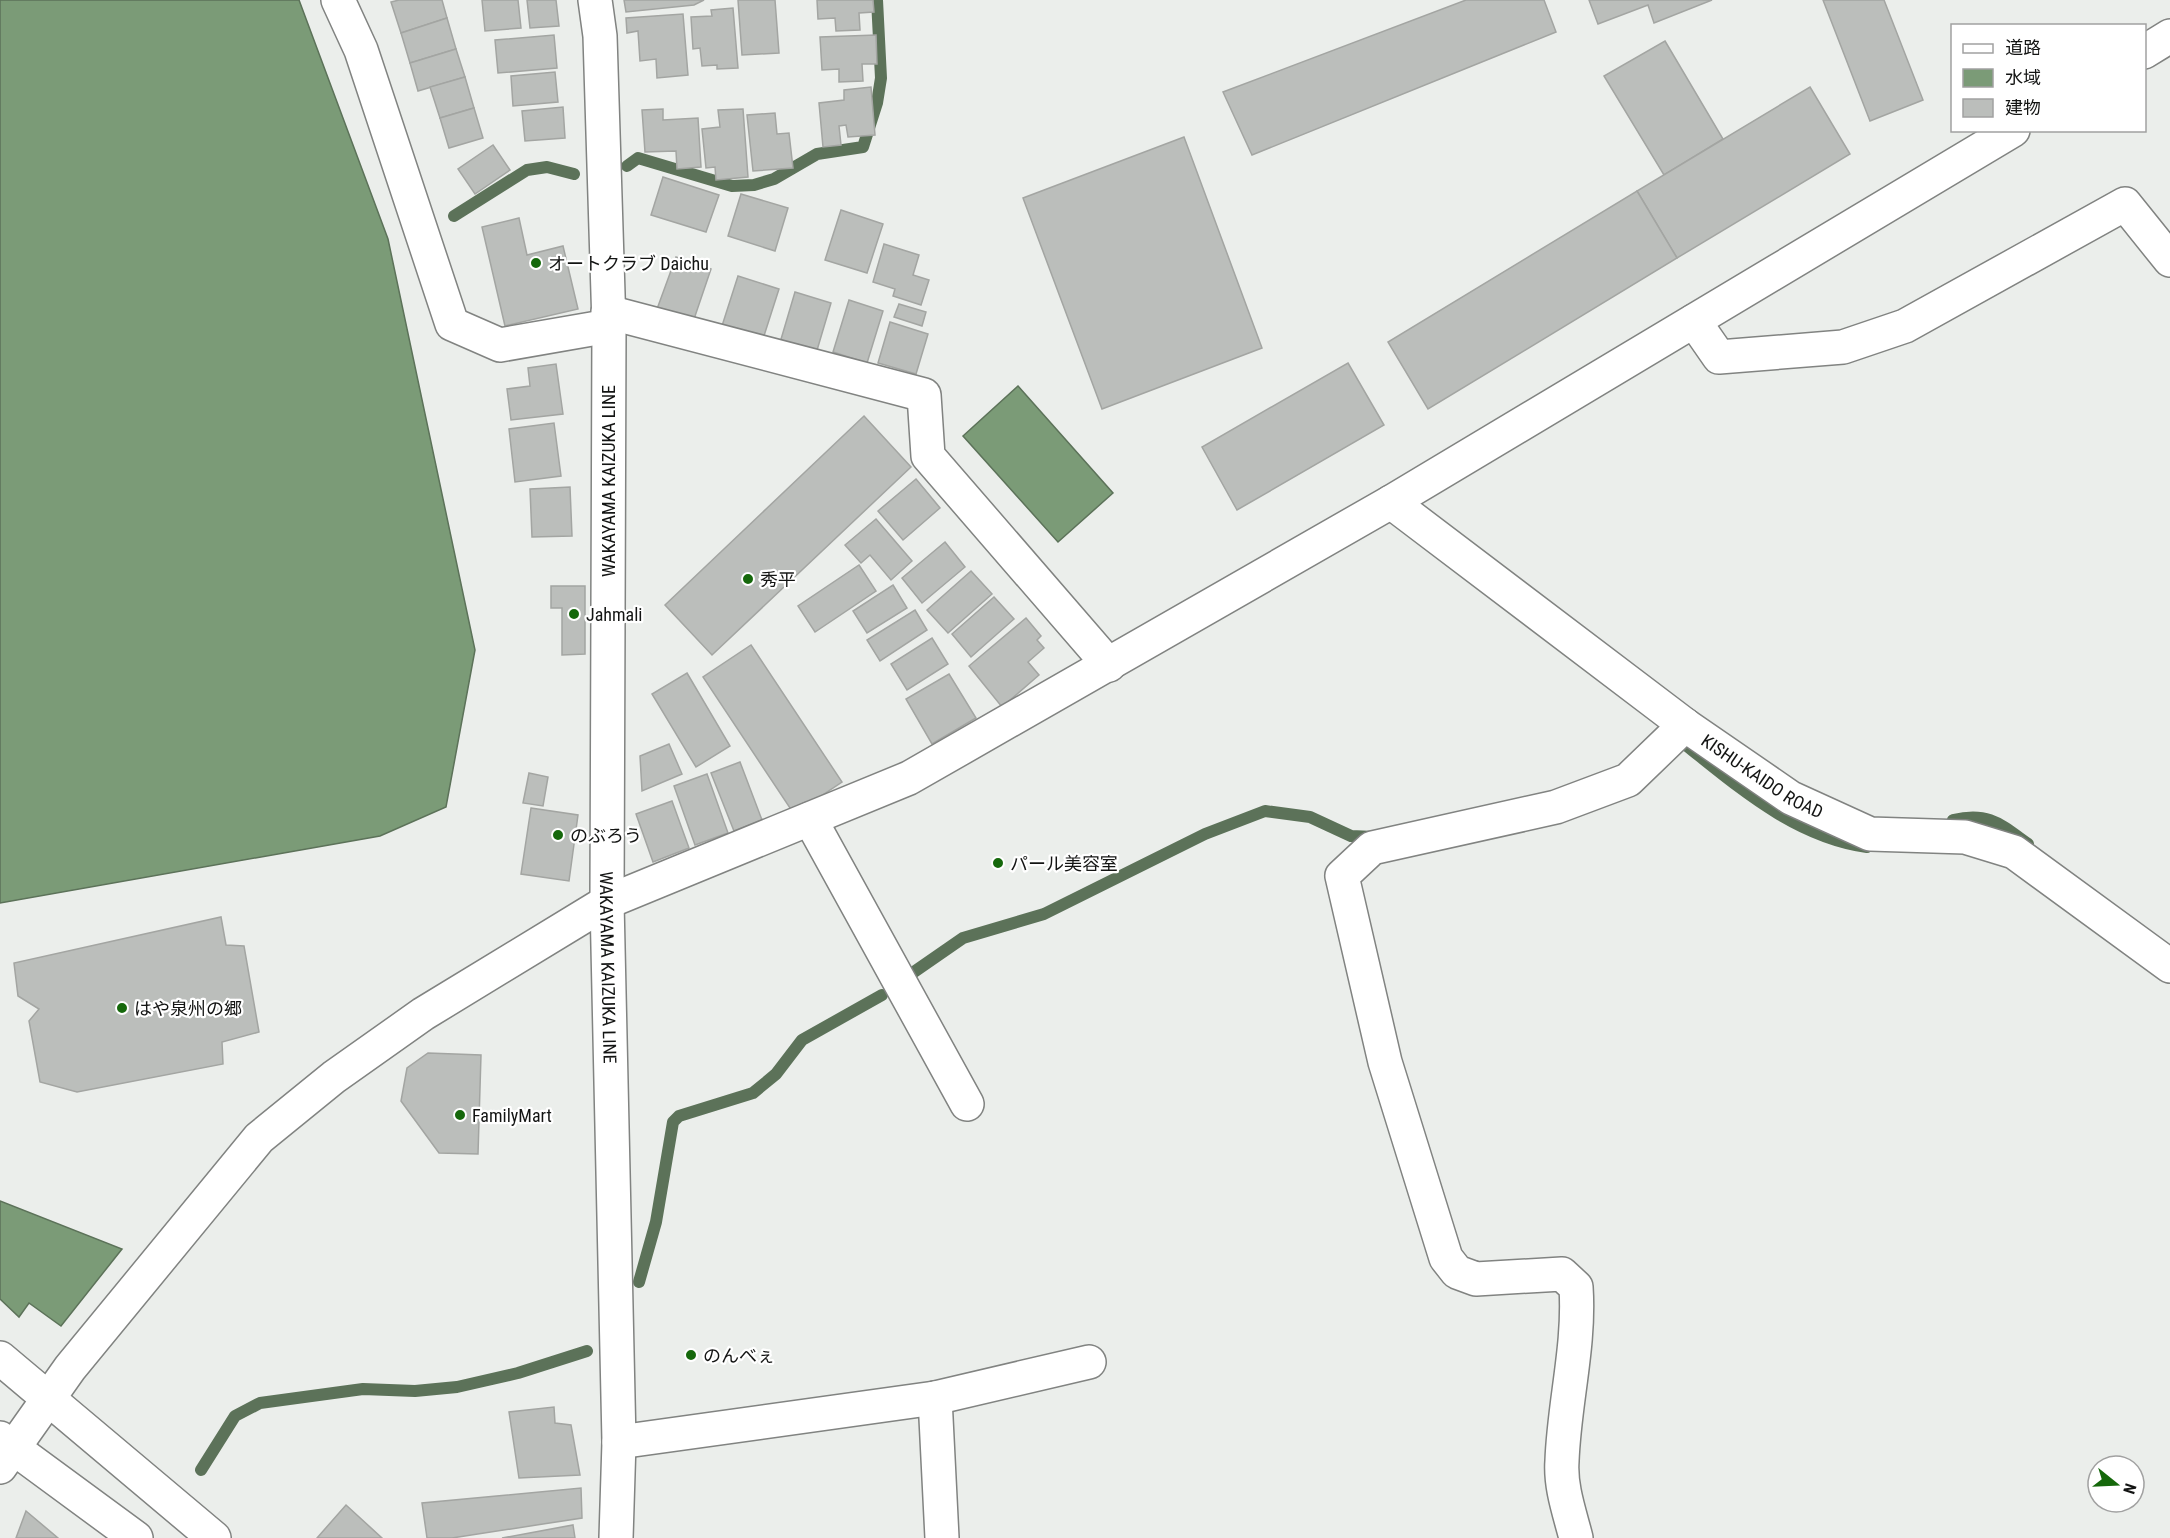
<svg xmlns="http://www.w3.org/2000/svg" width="2170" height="1538" viewBox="0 0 2170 1538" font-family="'Roboto Condensed','Noto Sans JP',sans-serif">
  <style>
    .water { fill: #7b9b77; stroke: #5c7259; stroke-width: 1.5 }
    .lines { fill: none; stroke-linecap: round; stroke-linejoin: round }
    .stream { stroke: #5c7259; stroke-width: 12 }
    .building { fill: #bbbebb; stroke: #a3a5a2; stroke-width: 1.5 }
    .minor-casing { stroke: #818381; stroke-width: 36 }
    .tertiary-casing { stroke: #818381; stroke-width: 36 }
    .primary-casing { stroke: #818381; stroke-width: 36 }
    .trunk-casing { stroke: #818381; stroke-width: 36 }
    .minor { stroke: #fff; stroke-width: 33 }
    .tertiary { stroke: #fff; stroke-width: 33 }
    .primary { stroke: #fff; stroke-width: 33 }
    .trunk { stroke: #fff; stroke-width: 33 }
    .poi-dot { fill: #15680b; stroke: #fff; stroke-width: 2 }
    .labels { text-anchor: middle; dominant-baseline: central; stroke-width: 4.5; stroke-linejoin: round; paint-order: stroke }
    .poi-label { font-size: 18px; fill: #131413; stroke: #fff; text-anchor: start }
    .street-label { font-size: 18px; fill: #131413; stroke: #fff }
  </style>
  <rect width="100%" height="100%" fill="#ebeeeb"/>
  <g class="water">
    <path d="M 0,0 L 299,0 L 388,239 L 475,650 L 446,807 L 380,836 L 0,903 Z"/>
    <path d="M 1018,386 L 1113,493 L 1058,542 L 963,436 Z"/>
    <path d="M 0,1201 L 122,1249 L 61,1326 L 29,1303 L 19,1317 L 0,1299 Z"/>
  </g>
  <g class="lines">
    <g class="stream">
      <path d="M 627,166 L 638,158 L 732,186 L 754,185 L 774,179 L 817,154 L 863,147 L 877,103 L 881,78 L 877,0"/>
      <path d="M 454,216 L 527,170 L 547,167 L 574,174"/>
      <path d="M 1687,746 C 1741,789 1796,837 1867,847"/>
      <path d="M 1953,820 C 1989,812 2000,824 2028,844"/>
      <path d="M 911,974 L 963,938 L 1044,914 L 1205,834 L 1265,811 L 1310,817 L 1351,836 L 1374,837"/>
      <path d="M 639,1282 L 656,1222 L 673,1122 L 679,1116 L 753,1093 L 776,1074 L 802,1040 L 882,995"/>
      <path d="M 201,1470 L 235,1416 L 260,1403 L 363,1389 L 415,1391 L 457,1387 L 518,1373 L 587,1351"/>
    </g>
  </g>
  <g class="building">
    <path d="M 399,0 L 442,0 L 447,18 L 401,33 L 391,2 Z"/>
    <path d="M 482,0 L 518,0 L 521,28 L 485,31 Z"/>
    <path d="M 527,0 L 556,0 L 559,26 L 530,28 Z"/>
    <path d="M 624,0 L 704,0 L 694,5 L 626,12 Z"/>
    <path d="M 738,0 L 775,0 L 779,53 L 742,55 Z"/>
    <path d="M 817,0 L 873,0 L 874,12 L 859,13 L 860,30 L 836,31 L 835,18 L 818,19 Z"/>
    <path d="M 1466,0 L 1544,0 L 1556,32 L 1252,155 L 1223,92 Z"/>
    <path d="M 1589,0 L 1712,0 L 1654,23 L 1648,5 L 1598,24 Z"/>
    <path d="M 1823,0 L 1884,0 L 1923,100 L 1870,121 Z"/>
    <path d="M 733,8 L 738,68 L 717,69 L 717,65 L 702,66 L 700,48 L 693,49 L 691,17 L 712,16 L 711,10 Z"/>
    <path d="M 683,14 L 688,75 L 657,78 L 656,59 L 640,61 L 638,31 L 627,33 L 626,18 Z"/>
    <path d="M 447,18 L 456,49 L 410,63 L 401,33 Z"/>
    <path d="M 554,35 L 557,68 L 498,73 L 495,40 Z"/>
    <path d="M 876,35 L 877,64 L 862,64 L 863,81 L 839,82 L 839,69 L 822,70 L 820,37 Z"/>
    <path d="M 1665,41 L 1723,139 L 1664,175 L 1604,76 Z"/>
    <path d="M 456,49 L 465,77 L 418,91 L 410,63 Z"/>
    <path d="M 555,72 L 558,102 L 513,106 L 511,76 Z"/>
    <path d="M 465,77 L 474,108 L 440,118 L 430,87 Z"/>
    <path d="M 871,87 L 875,135 L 848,137 L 846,125 L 839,126 L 841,145 L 823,147 L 819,103 L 844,100 L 844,90 Z"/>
    <path d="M 1810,87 L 1850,154 L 1677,258 L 1637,191 Z"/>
    <path d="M 563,107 L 565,138 L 525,141 L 522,111 Z"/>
    <path d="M 474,108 L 483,138 L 449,148 L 440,118 Z"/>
    <path d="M 663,109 L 663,120 L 698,118 L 701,167 L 677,169 L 676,151 L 645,152 L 642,110 Z"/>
    <path d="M 743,109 L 748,177 L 716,180 L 715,167 L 706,168 L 702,129 L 720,127 L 718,110 Z"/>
    <path d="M 775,113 L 777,134 L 789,133 L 793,168 L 753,171 L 747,115 Z"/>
    <path d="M 1184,137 L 1262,348 L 1102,409 L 1023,198 Z"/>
    <path d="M 493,145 L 510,170 L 475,194 L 458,169 Z"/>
    <path d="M 663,177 L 719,195 L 706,232 L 651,215 Z"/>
    <path d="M 1637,191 L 1677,258 L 1428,409 L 1388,342 Z"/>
    <path d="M 741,194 L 788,208 L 775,251 L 728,236 Z"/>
    <path d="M 841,210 L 883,224 L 867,273 L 825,260 Z"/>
    <path d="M 519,218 L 527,255 L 563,246 L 578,309 L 505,326 L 482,227 Z"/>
    <path d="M 884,244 L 919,255 L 913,275 L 929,280 L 921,305 L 893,296 L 895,289 L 873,282 Z"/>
    <path d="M 676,257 L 711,269 L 693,322 L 657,309 Z"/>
    <path d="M 738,276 L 779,289 L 762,342 L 721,329 Z"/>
    <path d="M 795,292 L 831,303 L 815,357 L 779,346 Z"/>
    <path d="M 849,300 L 883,311 L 867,363 L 833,352 Z"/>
    <path d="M 899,304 L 926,312 L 922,326 L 894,317 Z"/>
    <path d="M 890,322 L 928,334 L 916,374 L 878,363 Z"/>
    <path d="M 1348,363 L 1384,425 L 1237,510 L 1202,447 Z"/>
    <path d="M 556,364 L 563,414 L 511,420 L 507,389 L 530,386 L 528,368 Z"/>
    <path d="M 864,416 L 911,467 L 712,655 L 665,605 Z"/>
    <path d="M 554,423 L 561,476 L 515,482 L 509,429 Z"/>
    <path d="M 916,479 L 940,508 L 903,540 L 878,511 Z"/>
    <path d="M 570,487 L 572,536 L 532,537 L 530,489 Z"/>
    <path d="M 876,519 L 912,561 L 891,580 L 870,555 L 861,563 L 845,545 Z"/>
    <path d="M 945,542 L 965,567 L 922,603 L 902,578 Z"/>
    <path d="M 859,565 L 876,591 L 815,632 L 798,606 Z"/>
    <path d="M 971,571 L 992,594 L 948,633 L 927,610 Z"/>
    <path d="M 893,585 L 907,608 L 867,633 L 853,611 Z"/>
    <path d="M 551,586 L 585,586 L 585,654 L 562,655 L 562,608 L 551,608 Z"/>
    <path d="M 994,597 L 1014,619 L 971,657 L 952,634 Z"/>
    <path d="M 915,610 L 927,630 L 880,661 L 867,640 Z"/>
    <path d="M 1026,618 L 1041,636 L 1037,640 L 1044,648 L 1028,662 L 1039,675 L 1002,707 L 969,666 Z"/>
    <path d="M 932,638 L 948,664 L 907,690 L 891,664 Z"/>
    <path d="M 751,645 L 842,782 L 794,814 L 703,677 Z"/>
    <path d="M 687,673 L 730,746 L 696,767 L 652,694 Z"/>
    <path d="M 949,674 L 976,718 L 932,744 L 906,699 Z"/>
    <path d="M 669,744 L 682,774 L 642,791 L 640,756 Z"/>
    <path d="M 740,762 L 762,820 L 734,831 L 711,773 Z"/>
    <path d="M 529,773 L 548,777 L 543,806 L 523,803 Z"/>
    <path d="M 707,774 L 728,833 L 695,845 L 674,786 Z"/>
    <path d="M 672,801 L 689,848 L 653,862 L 636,814 Z"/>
    <path d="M 531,808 L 578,815 L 569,881 L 521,874 Z"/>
    <path d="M 221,917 L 226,945 L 244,946 L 259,1032 L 222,1042 L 223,1064 L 77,1092 L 40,1082 L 29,1021 L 39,1009 L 18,996 L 14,963 Z"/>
    <path d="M 428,1053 L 481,1055 L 478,1154 L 439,1153 L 401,1101 L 407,1068 Z"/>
    <path d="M 554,1407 L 555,1423 L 571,1425 L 580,1475 L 519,1478 L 509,1412 Z"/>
    <path d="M 581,1488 L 582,1518 L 452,1538 L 427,1538 L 422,1503 Z"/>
    <path d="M 346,1505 L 382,1538 L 317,1538 Z"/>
    <path d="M 26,1511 L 58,1538 L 16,1538 Z"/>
    <path d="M 573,1525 L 575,1538 L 502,1538 Z"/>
  </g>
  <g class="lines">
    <g class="minor-casing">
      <g id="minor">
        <path d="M 338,0 L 361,50 L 452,324 L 500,345 L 609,326"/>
        <path d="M 2144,52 L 2170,36"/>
        <path d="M 608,312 L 924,395 L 928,456 L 1109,665"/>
        <path d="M 1694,321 L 1719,357 L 1843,347 L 1905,326 L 2125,204 L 2170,260"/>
        <path id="s1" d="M 1391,502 L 1685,725 L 1791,798 L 1870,834 L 1965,837 L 2014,852 L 2170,966"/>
        <path d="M 810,819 L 967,1104"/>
        <path d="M 607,902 L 909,778 L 1391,502 L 2013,130"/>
        <path d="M 935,1398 L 942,1538"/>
        <path d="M 619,1442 L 935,1398 L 1089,1362"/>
        <path d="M 1576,1538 C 1570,1514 1560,1487 1562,1461 C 1564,1403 1580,1346 1576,1287 L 1562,1274 L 1476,1279 L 1457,1272 L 1446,1258 L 1385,1062 L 1342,876 L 1372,848 L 1556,807 L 1628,780 L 1685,725"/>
      </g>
    </g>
    <g class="tertiary-casing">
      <path id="tertiary" d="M 0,1467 L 70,1368 L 259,1138 L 334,1077 L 423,1014 L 607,902"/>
    </g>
    <g class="primary-casing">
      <g id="primary">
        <path id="s2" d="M 595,0 L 600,36 L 609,326 L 607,902 L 619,1442 L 616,1538"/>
      </g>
    </g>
    <g class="trunk-casing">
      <g id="trunk">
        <path d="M 0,1358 L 214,1538"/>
        <path d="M 0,1438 L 136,1538"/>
      </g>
    </g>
    <use href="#minor" class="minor"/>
    <use href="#tertiary" class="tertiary"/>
    <use href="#primary" class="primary"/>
    <use href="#trunk" class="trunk"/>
  </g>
  <g class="poi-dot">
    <circle cx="536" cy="263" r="6"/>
    <circle cx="748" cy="579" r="6"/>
    <circle cx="574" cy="614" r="6"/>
    <circle cx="558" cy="835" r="6"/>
    <circle cx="998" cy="863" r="6"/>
    <circle cx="122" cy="1008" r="6"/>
    <circle cx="460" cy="1115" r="6"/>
    <circle cx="691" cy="1355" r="6"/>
  </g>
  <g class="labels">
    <g class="poi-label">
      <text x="548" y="263">オートクラブ Daichu</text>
      <text x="760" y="579">秀平</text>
      <text x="586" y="614">Jahmali</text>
      <text x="570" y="835">のぶろう</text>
      <text x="1010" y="863">パール美容室</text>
      <text x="134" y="1008">はや泉州の郷</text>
      <text x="472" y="1115">FamilyMart</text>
      <text x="703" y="1355">のんべぇ</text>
    </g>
    <g class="street-label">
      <text transform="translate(608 481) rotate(-90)">WAKAYAMA KAIZUKA LINE</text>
      <text stroke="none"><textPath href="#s1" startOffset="462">KISHU-KAIDO ROAD</textPath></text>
      <text stroke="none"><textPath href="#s2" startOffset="968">WAKAYAMA KAIZUKA LINE</textPath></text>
    </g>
  </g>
  <rect x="1951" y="24" width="195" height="108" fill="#ffffff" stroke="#a1a1a1" stroke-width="1.5"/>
  <rect x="1963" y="44" width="30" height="9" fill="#ffffff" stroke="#a1a1a1" stroke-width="1.5"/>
  <text x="2005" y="54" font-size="18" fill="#131413">道路</text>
  <rect x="1963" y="69" width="30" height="18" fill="#7b9b77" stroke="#a1a1a1" stroke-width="1.5"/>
  <text x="2005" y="84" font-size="18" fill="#131413">水域</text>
  <rect x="1963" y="99" width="30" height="18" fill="#bbbebb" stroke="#a1a1a1" stroke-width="1.5"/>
  <text x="2005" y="114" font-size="18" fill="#131413">建物</text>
  <g transform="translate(2116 1484) rotate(108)"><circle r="28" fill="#ffffff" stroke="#a1a1a1" stroke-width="1.5"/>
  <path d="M0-4.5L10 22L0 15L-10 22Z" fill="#15680b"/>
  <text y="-9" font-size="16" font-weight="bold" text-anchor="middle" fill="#131413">N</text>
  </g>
</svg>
